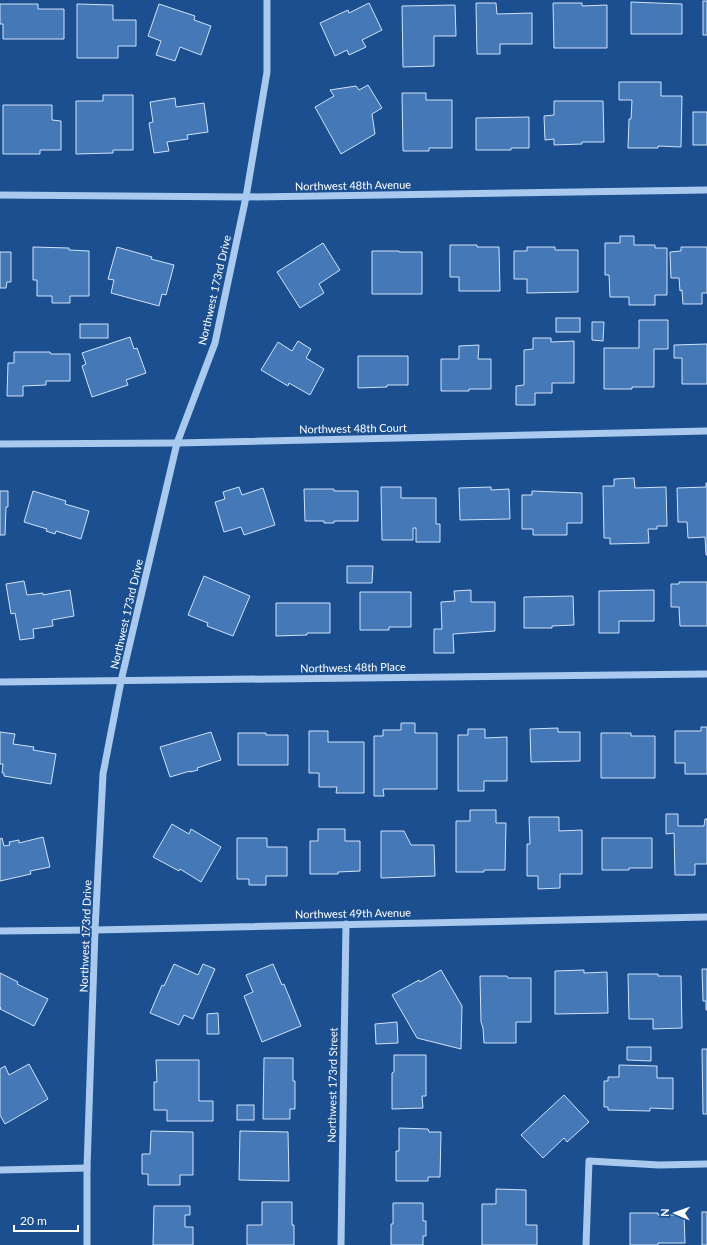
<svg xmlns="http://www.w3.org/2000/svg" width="707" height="1245" viewBox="0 0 707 1245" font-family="Lato,sans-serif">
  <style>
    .building { fill: #4478b7; stroke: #cfe3fa }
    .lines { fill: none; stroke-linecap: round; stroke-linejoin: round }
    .minor { stroke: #a9c9ee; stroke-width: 7 }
    .labels { text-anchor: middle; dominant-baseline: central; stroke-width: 4; stroke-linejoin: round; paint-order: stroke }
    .street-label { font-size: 11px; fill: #fff; stroke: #1b4f8f }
  </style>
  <rect width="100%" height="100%" fill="#1b4f8f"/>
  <g class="building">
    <rect x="703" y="1" width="4" height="34"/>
    <path d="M 631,2 L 682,4 L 682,34 L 631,34 Z"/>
    <path d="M 369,3 L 382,30 L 362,40 L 366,47 L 349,55 L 347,50 L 335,56 L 320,23 L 348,10 L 349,13 Z"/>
    <path d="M 476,3 L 496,3 L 497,14 L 532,13 L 532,44 L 500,44 L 500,54 L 477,54 Z"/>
    <path d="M 553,3 L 582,3 L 582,6 L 607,5 L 607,48 L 554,48 Z"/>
    <path d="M 0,4 L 38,4 L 38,9 L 64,9 L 64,39 L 3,39 L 3,24 L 0,24 Z"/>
    <path d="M 77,4 L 113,5 L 113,20 L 136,20 L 136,46 L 118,46 L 118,58 L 77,58 Z"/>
    <path d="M 159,4 L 195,16 L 194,20 L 211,26 L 201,55 L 180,47 L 175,61 L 156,55 L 161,41 L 148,36 Z"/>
    <path d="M 455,5 L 456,36 L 434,36 L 434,66 L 403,67 L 402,6 Z"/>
    <path d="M 619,82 L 661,82 L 661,96 L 682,96 L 681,147 L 658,146 L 658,148 L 628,148 L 629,119 L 631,119 L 632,100 L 619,100 Z"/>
    <path d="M 368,85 L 382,108 L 372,114 L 375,134 L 341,154 L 315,107 L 334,96 L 330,90 L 356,86 L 359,90 Z"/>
    <path d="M 402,93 L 426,93 L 426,100 L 452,100 L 452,148 L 429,148 L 429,151 L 403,151 Z"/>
    <path d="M 103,95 L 133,95 L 133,150 L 113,150 L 113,153 L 76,154 L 76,101 L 103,101 Z"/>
    <path d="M 175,98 L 176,107 L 204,103 L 208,132 L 187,135 L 188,139 L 167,142 L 169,151 L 154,153 L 149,123 L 153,122 L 150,102 Z"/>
    <path d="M 554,101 L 603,101 L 604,142 L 582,142 L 582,144 L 554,145 L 554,139 L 545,140 L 544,116 L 554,115 Z"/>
    <path d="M 3,105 L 52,105 L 52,120 L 61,121 L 61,150 L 40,150 L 40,154 L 3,154 Z"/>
    <rect x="693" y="112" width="14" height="33"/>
    <path d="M 529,117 L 529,148 L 511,148 L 511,150 L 476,150 L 476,118 Z"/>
    <path d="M 620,236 L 634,236 L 634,245 L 655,245 L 655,248 L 667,248 L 667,295 L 655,295 L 655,305 L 629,305 L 629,297 L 610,297 L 609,275 L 605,275 L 605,243 L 620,243 Z"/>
    <path d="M 323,243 L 340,270 L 319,284 L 324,293 L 300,308 L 277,272 Z"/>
    <path d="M 450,245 L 477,245 L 477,247 L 499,247 L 500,291 L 459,291 L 459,277 L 450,277 Z"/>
    <path d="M 33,247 L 69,248 L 69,250 L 89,251 L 89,296 L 70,296 L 70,303 L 52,303 L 52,296 L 37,296 L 37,280 L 33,280 Z"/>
    <path d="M 117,247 L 152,257 L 151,259 L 174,265 L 166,295 L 162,294 L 159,306 L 111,293 L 114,280 L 108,279 Z"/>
    <path d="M 527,247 L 555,247 L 555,250 L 578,250 L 578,292 L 527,293 L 527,279 L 514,279 L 514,251 L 527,251 Z"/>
    <path d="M 681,247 L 707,247 L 707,293 L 702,293 L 702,304 L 683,304 L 682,290 L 680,291 L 679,278 L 671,278 L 670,252 L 681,251 Z"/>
    <path d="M 372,251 L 399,251 L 399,252 L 422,252 L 422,294 L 372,294 Z"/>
    <path d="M 0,252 L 11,252 L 11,282 L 7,282 L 6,288 L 0,288 Z"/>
    <rect x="556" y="318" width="24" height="14"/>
    <path d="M 639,320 L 668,320 L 668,349 L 654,349 L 654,387 L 632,387 L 632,389 L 604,389 L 604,348 L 639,348 Z"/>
    <path d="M 592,322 L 604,322 L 603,341 L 592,340 Z"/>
    <rect x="80" y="324" width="28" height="14"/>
    <path d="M 130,337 L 134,349 L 137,348 L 146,373 L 126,380 L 128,385 L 92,397 L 82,366 L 86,364 L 82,353 Z"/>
    <path d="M 533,338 L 551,338 L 551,342 L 574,341 L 574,383 L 552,383 L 552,393 L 535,393 L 535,405 L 516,405 L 516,386 L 524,385 L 524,350 L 533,349 Z"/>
    <path d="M 298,341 L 311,349 L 306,358 L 324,369 L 310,395 L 289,383 L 288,386 L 261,370 L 278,342 L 292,351 Z"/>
    <path d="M 707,344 L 707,384 L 682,384 L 682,358 L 674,358 L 674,345 Z"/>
    <path d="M 479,345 L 478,359 L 491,359 L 491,389 L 469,389 L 469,391 L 441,391 L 441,359 L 459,359 L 459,346 Z"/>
    <path d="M 14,352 L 50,352 L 51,354 L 70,354 L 70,381 L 46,381 L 46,385 L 23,386 L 23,396 L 7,396 L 8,363 L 14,363 Z"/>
    <path d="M 358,356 L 408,356 L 408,385 L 387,385 L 387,387 L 358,388 Z"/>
    <path d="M 634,478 L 635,488 L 666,487 L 667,526 L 657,526 L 657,529 L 648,529 L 649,543 L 610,544 L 610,538 L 604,538 L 603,486 L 614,486 L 614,479 Z"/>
    <path d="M 706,483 L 707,483 L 707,555 L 706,555 L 705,537 L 688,538 L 687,522 L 678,522 L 677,488 L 706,487 Z"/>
    <path d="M 239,487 L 242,495 L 263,488 L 275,525 L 244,535 L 241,527 L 224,532 L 215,502 L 225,499 L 223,492 Z"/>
    <path d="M 381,487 L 401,487 L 401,498 L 436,498 L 436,524 L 440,524 L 440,542 L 416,542 L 416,528 L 413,528 L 413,540 L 382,540 Z"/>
    <path d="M 491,487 L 491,490 L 509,489 L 510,519 L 460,520 L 459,488 Z"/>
    <path d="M 304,489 L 334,489 L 334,491 L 358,491 L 358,521 L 334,521 L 334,523 L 324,523 L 324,521 L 305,521 Z"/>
    <path d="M 0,491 L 8,491 L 8,507 L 6,507 L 5,535 L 0,535 Z"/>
    <path d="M 33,491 L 66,501 L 65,504 L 89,511 L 81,539 L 56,531 L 55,534 L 46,531 L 47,529 L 24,522 Z"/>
    <path d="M 532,491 L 582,493 L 582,523 L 567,523 L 567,535 L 533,535 L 533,529 L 522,529 L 522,495 L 532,495 Z"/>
    <path d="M 347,566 L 373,566 L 372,583 L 347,583 Z"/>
    <path d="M 204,576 L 250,596 L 233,636 L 207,626 L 208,623 L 188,615 Z"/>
    <path d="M 24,581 L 27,595 L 43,593 L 43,595 L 70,590 L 74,616 L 52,620 L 53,626 L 33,629 L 34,638 L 20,640 L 15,613 L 11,614 L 6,584 Z"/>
    <path d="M 679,582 L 707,582 L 707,626 L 680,626 L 679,607 L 671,607 L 671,584 L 679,584 Z"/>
    <path d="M 471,590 L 471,602 L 495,602 L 495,631 L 453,634 L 454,653 L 434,653 L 434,629 L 442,629 L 441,602 L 455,601 L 454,591 Z"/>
    <path d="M 654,590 L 654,621 L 619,621 L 619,633 L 599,633 L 599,591 Z"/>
    <path d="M 360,592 L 411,592 L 411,627 L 389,627 L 389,630 L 360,630 Z"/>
    <path d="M 573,596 L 574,625 L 552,626 L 552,628 L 524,628 L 524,597 Z"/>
    <path d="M 276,603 L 330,603 L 330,633 L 307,633 L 307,635 L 276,636 Z"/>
    <path d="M 401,723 L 415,723 L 415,733 L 437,733 L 437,789 L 383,789 L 384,796 L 374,796 L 374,736 L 383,736 L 383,730 L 401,730 Z"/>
    <path d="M 701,727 L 707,727 L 707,774 L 685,774 L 685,763 L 675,763 L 675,731 L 701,731 Z"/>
    <path d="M 558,728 L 558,732 L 580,732 L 580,761 L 531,762 L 530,729 Z"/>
    <path d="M 468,729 L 485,729 L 485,738 L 507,737 L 507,781 L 484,781 L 484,791 L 458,791 L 458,735 L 468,735 Z"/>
    <path d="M 309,731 L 328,731 L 328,742 L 364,742 L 364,793 L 336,793 L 337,787 L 319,787 L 319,773 L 309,773 Z"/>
    <path d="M 0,732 L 15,734 L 13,744 L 34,747 L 33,750 L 56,754 L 51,784 L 4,776 L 4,773 L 2,773 L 3,764 L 0,764 Z"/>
    <path d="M 211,732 L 221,760 L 197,768 L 198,770 L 190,772 L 190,771 L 170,777 L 160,747 Z"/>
    <path d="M 238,733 L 266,733 L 266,735 L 288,735 L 288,765 L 238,765 Z"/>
    <path d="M 601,733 L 631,733 L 631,736 L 655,736 L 655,778 L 601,778 Z"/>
    <path d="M 470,810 L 496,810 L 496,823 L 506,823 L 505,870 L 484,870 L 484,872 L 456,872 L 456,821 L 470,821 Z"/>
    <path d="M 666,814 L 678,814 L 678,826 L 704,826 L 705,819 L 707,819 L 707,864 L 695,864 L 695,875 L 675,875 L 674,833 L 666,834 Z"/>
    <path d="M 529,817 L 559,817 L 559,831 L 582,830 L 582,874 L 560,874 L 560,888 L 538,889 L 538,876 L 527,876 L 527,844 L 530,844 Z"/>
    <path d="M 172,824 L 189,834 L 191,829 L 221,847 L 201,882 L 180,869 L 179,871 L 153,857 Z"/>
    <path d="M 318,829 L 345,829 L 345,841 L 360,841 L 360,871 L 338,872 L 338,874 L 310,874 L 310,841 L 318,841 Z"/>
    <path d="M 381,831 L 404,831 L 411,845 L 434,845 L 435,876 L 381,878 Z"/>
    <path d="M 43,837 L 50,867 L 30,871 L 31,874 L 0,881 L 0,839 L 2,838 L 4,846 L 10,845 L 9,842 L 19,840 L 19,843 Z"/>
    <path d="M 237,838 L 267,838 L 267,847 L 287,847 L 287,876 L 266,876 L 266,885 L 249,885 L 249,879 L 237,879 Z"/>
    <path d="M 602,838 L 652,838 L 652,868 L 629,868 L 629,870 L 602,870 Z"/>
    <path d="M 174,964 L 198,975 L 203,964 L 215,969 L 193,1019 L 184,1015 L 179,1025 L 150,1013 L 162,985 L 164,986 Z"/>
    <path d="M 273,964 L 282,985 L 284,984 L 301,1026 L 262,1042 L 244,996 L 253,992 L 246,975 Z"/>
    <path d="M 702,969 L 707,969 L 707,1010 L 706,1010 L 706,1001 L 703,1001 Z"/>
    <path d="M 441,970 L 462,1006 L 461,1049 L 417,1038 L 392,995 L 419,980 L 420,982 Z"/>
    <path d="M 584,970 L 584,973 L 607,972 L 608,1013 L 555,1014 L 555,971 Z"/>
    <path d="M 0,973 L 18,982 L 17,984 L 48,999 L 34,1026 L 0,1009 L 1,1008 L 0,1007 Z"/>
    <path d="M 628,974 L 658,974 L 658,976 L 681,976 L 682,1028 L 653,1029 L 653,1019 L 629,1019 Z"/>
    <path d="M 480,976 L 507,976 L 508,978 L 531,978 L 531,1022 L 516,1022 L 516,1043 L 484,1043 L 483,1028 L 481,1022 Z"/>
    <path d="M 218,1013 L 219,1034 L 207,1034 L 207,1014 Z"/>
    <path d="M 397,1022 L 398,1043 L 376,1044 L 375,1024 Z"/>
    <path d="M 627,1047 L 651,1047 L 651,1061 L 627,1060 Z"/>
    <path d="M 702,1049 L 707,1049 L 707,1114 L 703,1114 Z"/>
    <path d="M 394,1055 L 426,1055 L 426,1096 L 422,1096 L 423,1108 L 392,1109 L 392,1073 L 394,1072 Z"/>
    <path d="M 264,1058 L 293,1058 L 293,1081 L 295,1081 L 295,1109 L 290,1109 L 290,1119 L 263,1119 Z"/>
    <path d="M 156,1060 L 199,1060 L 199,1101 L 213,1101 L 213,1121 L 167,1121 L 167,1110 L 154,1110 L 154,1082 L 157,1082 Z"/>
    <path d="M 29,1064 L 48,1099 L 5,1124 L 0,1115 L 0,1069 L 5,1066 L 9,1075 Z"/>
    <path d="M 619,1065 L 657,1066 L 657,1078 L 673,1078 L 673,1109 L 650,1108 L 650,1111 L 608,1110 L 608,1107 L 604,1107 L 604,1081 L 608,1081 L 608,1077 L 619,1077 Z"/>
    <path d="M 564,1095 L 589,1122 L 567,1142 L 564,1138 L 543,1158 L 521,1135 Z"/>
    <rect x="237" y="1105" width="17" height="15"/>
    <path d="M 399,1128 L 428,1129 L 429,1132 L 441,1132 L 440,1177 L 428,1177 L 428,1181 L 396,1181 L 396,1151 L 399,1151 Z"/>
    <path d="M 151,1131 L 193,1132 L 193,1175 L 180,1175 L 180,1185 L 148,1185 L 148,1174 L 142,1174 L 142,1154 L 150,1154 Z"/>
    <path d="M 240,1131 L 288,1132 L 289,1181 L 239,1180 Z"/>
    <path d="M 496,1189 L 526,1190 L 526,1225 L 537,1225 L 537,1245 L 482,1245 L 482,1204 L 496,1204 Z"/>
    <path d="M 262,1202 L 292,1202 L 292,1225 L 294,1225 L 294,1245 L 247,1245 L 247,1225 L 262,1225 Z"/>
    <path d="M 393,1203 L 423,1203 L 423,1221 L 426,1221 L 426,1236 L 423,1236 L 423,1245 L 391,1245 L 391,1224 L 393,1224 Z"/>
    <path d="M 154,1206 L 190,1206 L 190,1215 L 185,1215 L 185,1227 L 193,1227 L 193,1245 L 153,1245 Z"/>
    <rect x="702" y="1212" width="5" height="33"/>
    <path d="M 630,1213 L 658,1213 L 658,1215 L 684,1215 L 685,1243 L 658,1243 L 658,1245 L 630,1245 Z"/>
  </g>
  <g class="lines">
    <g class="minor">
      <path d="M 0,195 L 246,197 L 707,190"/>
      <path d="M 0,444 L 177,443 L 707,431"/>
      <path d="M 0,682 L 707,674"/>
      <path d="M 0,931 L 95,930 L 707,917"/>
      <path d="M 0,1170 L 87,1168"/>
      <path d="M 87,1245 L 87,1168 L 95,930 L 103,774 L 121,681 L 177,443 L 215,343 L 246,197 L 267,72 L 267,0"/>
      <path d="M 341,1245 L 346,924"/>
      <path d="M 586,1245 L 589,1161 L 659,1165 L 707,1164"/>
    </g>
  </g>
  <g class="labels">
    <g class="street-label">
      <text transform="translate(353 185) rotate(-1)">Northwest 48th Avenue</text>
      <text transform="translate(214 290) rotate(-77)">Northwest 173rd Drive</text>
      <text transform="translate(353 428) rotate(-1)">Northwest 48th Court</text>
      <text transform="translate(126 614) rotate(-77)">Northwest 173rd Drive</text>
      <text transform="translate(353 667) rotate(-1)">Northwest 48th Place</text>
      <text transform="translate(353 913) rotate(-1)">Northwest 49th Avenue</text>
      <text transform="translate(85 936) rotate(-88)">Northwest 173rd Drive</text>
      <text transform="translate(332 1085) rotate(-89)">Northwest 173rd Street</text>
    </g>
  </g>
  <g transform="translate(675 1213) rotate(272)" stroke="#1b4f8f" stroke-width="3" paint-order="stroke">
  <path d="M0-3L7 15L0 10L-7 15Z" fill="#ffffff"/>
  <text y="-6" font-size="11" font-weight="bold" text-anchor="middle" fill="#ffffff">N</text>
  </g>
  <path d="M14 1225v6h64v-6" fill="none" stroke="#ffffff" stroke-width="2"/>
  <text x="20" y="1225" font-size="12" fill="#ffffff" stroke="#1b4f8f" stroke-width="3" paint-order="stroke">20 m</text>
</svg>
